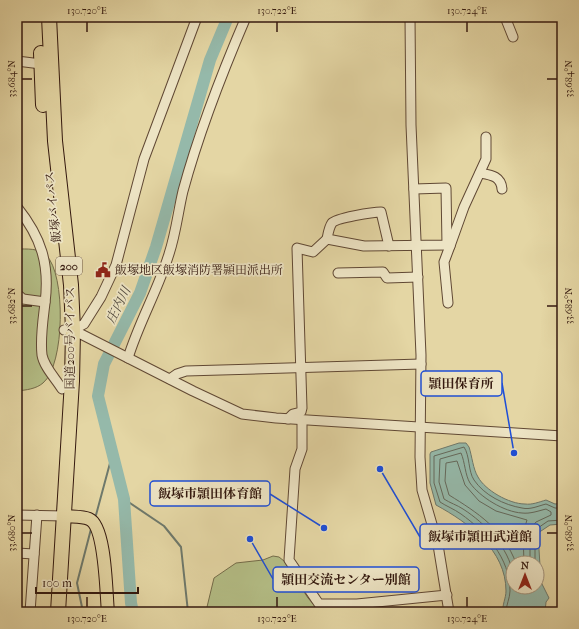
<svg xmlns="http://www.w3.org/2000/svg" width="579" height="629" viewBox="0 0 579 629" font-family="'IM FELL French Canon','Noto Serif JP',serif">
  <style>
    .green { fill: #b4be86; stroke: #746c4a }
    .water { fill: #95b9aa; stroke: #6e796c; fill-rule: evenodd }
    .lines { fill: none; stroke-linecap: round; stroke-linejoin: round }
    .shore { stroke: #64695c; stroke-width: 1 }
    .stream { stroke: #6e796c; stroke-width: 2 }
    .river { stroke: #95b9aa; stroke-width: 12 }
    .minor-casing { stroke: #604834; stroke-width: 11 }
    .major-casing { stroke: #34190f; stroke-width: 14 }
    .highway-casing { stroke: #34190f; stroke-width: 16 }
    .minor { stroke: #ede4c4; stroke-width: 9 }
    .major { stroke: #e4d6a4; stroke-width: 12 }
    .highway { stroke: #e4d6a4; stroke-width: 14 }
    .ticks { fill: none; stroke: #34190f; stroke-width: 1.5 }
    .labels { text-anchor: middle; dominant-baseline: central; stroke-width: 3.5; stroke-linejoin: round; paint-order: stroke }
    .shield { fill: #ede4c4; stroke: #6c5645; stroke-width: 1 }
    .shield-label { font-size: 11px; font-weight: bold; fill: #34190f }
    .street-label { font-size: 12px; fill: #34190f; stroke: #ede4c4 }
    .poi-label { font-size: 12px; fill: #34190f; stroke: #ede4c4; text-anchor: start }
    .water-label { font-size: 13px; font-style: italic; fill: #51493e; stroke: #ede4c4 }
    .leader { fill: none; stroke: #1d4ed8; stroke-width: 1.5 }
    .callout-dot { fill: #1d4ed8; stroke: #ede4c4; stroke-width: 1.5 }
    .callout { fill: #ede4c4; stroke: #1d4ed8; stroke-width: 1.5 }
    .callout-label { font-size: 13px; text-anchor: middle; font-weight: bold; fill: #34190f }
    .neatline { fill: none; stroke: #34190f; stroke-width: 1.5 }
    .ticks-label { font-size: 10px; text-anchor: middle; fill: #34190f }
  </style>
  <rect width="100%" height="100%" fill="#e4d6a4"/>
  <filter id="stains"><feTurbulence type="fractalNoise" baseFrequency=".005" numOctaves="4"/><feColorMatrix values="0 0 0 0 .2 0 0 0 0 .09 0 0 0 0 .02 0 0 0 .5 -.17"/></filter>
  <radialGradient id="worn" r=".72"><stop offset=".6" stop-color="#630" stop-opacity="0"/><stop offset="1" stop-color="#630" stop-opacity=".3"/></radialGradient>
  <g class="green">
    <path d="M 17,249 C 26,249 39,248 46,255 C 66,274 65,365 43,383 C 36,389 26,390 17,391 Z"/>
    <path d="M 273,556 L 279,557 L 284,561 L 308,598 L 315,606 L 329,612 L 208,612 L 207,607 L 214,578 L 236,563 L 263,560 Z"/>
  </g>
  <path class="water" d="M 459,443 L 466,443 L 469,447 C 472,456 473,469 478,477 C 485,490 509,504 525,504 C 532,505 539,502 546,500 L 555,504 L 562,503 L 562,524 L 550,525 L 538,533 L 541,582 L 549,598 L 546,602 L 545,612 L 503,612 C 502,605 506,598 506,591 C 506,550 469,523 436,505 L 430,483 L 430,454 L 431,452 ZM 513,563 L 537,563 L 537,587 L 513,587 Z"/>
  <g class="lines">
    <g class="shore">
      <path d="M 516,563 C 503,529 478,513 449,495 L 445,481 L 446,463 L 457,461 L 465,485 L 479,501 L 496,511 L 527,520 L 523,533 L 524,563"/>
      <path d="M 535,563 L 535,530 L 548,521 L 562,520"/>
      <path d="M 513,574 C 509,548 485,523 463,509 C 457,505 450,503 444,499 L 439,482 L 440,459 L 461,453 C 465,462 465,475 470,483 C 480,497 504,512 522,513 C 530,514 538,511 546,509 L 551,512 L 551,515 L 536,522 L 530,529 L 530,563"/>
      <path d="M 506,612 C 506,605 510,598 510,591 C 510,558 486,532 461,514 C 454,509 446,506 440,502 L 434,483 L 434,456 L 464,447 C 470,456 468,471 474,480 C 484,495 504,505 522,508 C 530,510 538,506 546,504 L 555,508 L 562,508"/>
    </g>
    <g class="stream">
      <path d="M 124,499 L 164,526 L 181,547 L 188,612"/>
      <path d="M 96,515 L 113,452"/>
      <path d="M 83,612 L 77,583 L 91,529"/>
    </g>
    <path class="river" d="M 133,612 L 131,603 L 124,499 L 98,396 L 104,364 L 140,293 L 156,247 L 210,60 L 228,17"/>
    <g class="minor-casing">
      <g id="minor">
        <path d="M 410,17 L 411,125 L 421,355 L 420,457 L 422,490 L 438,545 L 449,612"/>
        <path d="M 505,17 L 513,37"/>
        <path d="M 17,61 L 41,64"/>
        <path d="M 480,173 C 491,175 501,176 502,189"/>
        <path d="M 17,207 C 41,237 50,264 45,303 C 43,320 40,338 42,355 C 44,367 56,379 62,389"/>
        <path d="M 327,239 C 328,234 329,227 332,223 C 336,218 373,212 381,212 L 389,246"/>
        <path d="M 448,245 L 450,246 L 464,207 L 486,159 L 486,137"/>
        <path d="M 338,273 L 383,272 L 387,278 L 418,277"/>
        <path d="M 17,294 L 23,299 L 45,302"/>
        <path d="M 448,303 L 444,262 L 450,246"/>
        <path d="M 64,330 L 73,330 L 193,391 L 242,414 L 276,418 L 562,436"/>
        <path d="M 73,330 L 84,324 L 101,297 L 116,265 L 144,159 L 197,17"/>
        <path d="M 128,358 C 139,322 158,290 169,254 C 176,233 178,212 183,191 C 199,132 222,73 246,17"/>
        <path d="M 170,379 L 177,374 L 186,371 L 421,364"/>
        <path d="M 288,419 L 293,414 L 301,412 L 302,408 L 297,248 L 313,252 L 327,239 L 364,246 L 447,245 L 446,188 L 414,189"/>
        <path d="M 302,420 L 302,449 L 295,469 L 289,560 L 319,604 L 357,604 L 447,595"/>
        <path d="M 17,515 L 64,516"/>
        <path d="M 17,553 L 34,554"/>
        <path d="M 30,612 L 37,515"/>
      </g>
    </g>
    <g class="major-casing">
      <path id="major" d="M 64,516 C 71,517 82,516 89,519 C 106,526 106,594 108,612"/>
    </g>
    <g class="highway-casing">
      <g id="highway">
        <path d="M 49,17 L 55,141 L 71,285 L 73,330 L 72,381 L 58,612"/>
        <path d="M 41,53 L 43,105"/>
      </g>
    </g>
    <use href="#minor" class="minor"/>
    <use href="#major" class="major"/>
    <use href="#highway" class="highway"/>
  </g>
  <path class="ticks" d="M 87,22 L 87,32M 277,22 L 277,32M 467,22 L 467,32M 22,79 L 32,79M 547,79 L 557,79M 22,306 L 32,306M 547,306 L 557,306M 22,533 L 32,533M 547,533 L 557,533M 87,597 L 87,607M 277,597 L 277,607M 467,597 L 467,607"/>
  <defs>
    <g id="civic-bare" transform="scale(1.2)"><path d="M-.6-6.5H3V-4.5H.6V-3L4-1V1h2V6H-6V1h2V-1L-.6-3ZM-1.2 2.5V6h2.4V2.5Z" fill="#8f2418" stroke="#ede4c4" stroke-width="2.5" paint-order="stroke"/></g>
  </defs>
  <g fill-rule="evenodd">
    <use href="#civic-bare" x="103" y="270"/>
  </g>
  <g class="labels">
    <rect class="shield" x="56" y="257" width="26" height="18" rx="3"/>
    <g class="shield-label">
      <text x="69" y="266">200</text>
    </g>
    <g class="street-label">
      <text transform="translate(53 207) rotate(-96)">飯塚バイパス</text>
      <text transform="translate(70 338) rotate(-90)">国道200号バイパス</text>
    </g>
    <g class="poi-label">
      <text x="115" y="270">飯塚地区飯塚消防署頴田派出所</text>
    </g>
    <g class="water-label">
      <text transform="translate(118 305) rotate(-64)">庄内川</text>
    </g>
  </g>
  <path class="leader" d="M514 453L502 383M324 528L270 494M380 469L420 537M250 539L273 579"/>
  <g class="callout-dot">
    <circle cx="514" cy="453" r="4"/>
    <circle cx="324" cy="528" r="4"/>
    <circle cx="380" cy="469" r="4"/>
    <circle cx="250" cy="539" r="4"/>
  </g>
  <g class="callout">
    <rect x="421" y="371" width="81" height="25" rx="4"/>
    <rect x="150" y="481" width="120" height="25" rx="4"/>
    <rect x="420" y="524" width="120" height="25" rx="4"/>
    <rect x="273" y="567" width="146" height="25" rx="4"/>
  </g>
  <g class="callout-label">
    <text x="461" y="388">頴田保育所</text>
    <text x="210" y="498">飯塚市頴田体育館</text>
    <text x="480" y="541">飯塚市頴田武道館</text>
    <text x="346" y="584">頴田交流センター別館</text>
  </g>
  <rect width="579" height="629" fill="none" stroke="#e4d6a4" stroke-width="44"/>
  <g transform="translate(525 575)"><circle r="19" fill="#ede4c4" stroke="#a3937c"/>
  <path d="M0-3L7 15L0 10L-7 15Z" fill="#8f2418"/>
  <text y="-6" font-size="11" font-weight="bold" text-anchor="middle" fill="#34190f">N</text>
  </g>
  <path d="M36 587v6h102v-6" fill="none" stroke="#34190f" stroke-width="2"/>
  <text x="42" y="587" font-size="12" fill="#34190f" stroke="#ede4c4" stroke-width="3" paint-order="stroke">100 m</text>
  <rect x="22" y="22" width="535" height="585" class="neatline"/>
  <g class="ticks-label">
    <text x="87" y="14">130.720°E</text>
    <text x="277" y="14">130.722°E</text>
    <text x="467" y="14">130.724°E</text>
    <text transform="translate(11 79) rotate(-90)" y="4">33.684°N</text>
    <text transform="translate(568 79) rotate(-90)" y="4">33.684°N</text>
    <text transform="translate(11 306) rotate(-90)" y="4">33.682°N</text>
    <text transform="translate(568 306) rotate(-90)" y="4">33.682°N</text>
    <text transform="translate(11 533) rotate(-90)" y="4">33.680°N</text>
    <text transform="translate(568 533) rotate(-90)" y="4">33.680°N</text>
    <text x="87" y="622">130.720°E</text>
    <text x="277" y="622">130.722°E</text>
    <text x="467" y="622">130.724°E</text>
  </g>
  <rect width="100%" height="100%" filter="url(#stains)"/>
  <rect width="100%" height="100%" fill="url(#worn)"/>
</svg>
